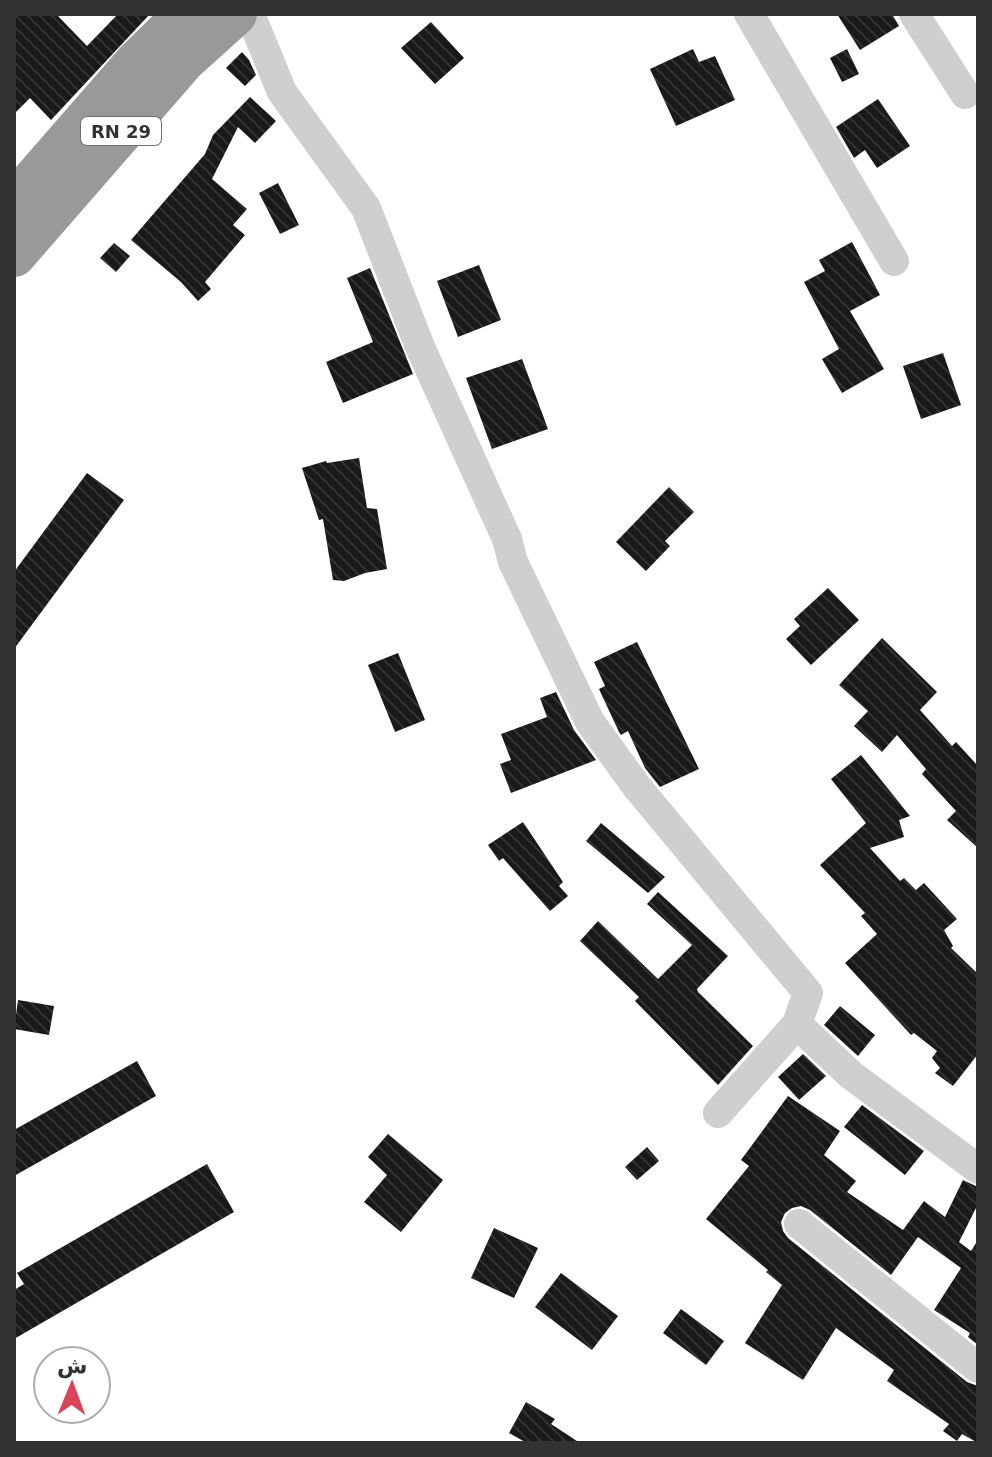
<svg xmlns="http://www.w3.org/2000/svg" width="992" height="1457" viewBox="0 0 992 1457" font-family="'DejaVu Sans','Noto Naskh Arabic',sans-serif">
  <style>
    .building { fill: url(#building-back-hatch) }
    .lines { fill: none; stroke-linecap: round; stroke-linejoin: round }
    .minor { stroke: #cfcfcf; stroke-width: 30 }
    .highway { stroke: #999; stroke-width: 44 }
    .labels { text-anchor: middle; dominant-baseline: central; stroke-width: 8; stroke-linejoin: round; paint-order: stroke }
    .shield { fill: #fff; stroke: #707070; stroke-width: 2 }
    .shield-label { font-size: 18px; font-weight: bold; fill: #323232 }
  </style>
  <defs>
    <pattern id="building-back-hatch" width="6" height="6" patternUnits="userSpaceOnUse" patternTransform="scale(2)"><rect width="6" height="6" fill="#191919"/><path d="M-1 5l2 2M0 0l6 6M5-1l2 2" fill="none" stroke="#323232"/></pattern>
  </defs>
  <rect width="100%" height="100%" fill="#fff"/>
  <g class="building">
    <path d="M 14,14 L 56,14 L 87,46 L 118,14 L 150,14 L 51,120 L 30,98 L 14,114 Z"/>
    <path d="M 837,14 L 892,14 L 899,26 L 860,50 Z"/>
    <path d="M 431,22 L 464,58 L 435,84 L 401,48 Z"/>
    <path d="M 693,49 L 699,62 L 715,56 L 735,100 L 676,126 L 650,69 Z"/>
    <path d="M 847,49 L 859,74 L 842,82 L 830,58 Z"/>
    <path d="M 242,52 L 249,60 L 256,75 L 245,86 L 226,68 Z"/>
    <path d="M 250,97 L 276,121 L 255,143 L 238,127 L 212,179 L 247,209 L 233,225 L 245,235 L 205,282 L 211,289 L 198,301 L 181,282 L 131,240 L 205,154 L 213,135 Z"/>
    <path d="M 878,99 L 910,146 L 877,168 L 865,150 L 854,158 L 836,127 Z"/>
    <path d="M 278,183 L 299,225 L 280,234 L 259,193 Z"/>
    <path d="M 852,242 L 880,295 L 850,311 L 884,369 L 842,393 L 822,359 L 839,349 L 804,282 L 825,271 L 819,260 Z"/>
    <path d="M 114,243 L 130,256 L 116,272 L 100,258 Z"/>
    <path d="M 479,265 L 501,320 L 458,337 L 437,281 Z"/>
    <path d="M 370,268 L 413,374 L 343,403 L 326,362 L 373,342 L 347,278 Z"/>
    <path d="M 943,353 L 961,405 L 921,419 L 903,366 Z"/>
    <path d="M 522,359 L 548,429 L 492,449 L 466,378 Z"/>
    <path d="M 359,458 L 367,508 L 377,509 L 387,569 L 365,573 L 344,581 L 333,580 L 323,519 L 319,520 L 302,468 L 326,461 L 327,463 Z"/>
    <path d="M 87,473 L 124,500 L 14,649 L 14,572 Z"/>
    <path d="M 669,487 L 694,512 L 665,541 L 670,546 L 646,571 L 616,542 Z"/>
    <path d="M 828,588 L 859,620 L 811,665 L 786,639 L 800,626 L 794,619 Z"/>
    <path d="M 882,638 L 937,692 L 920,710 L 952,746 L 956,742 L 978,766 L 978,848 L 947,820 L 956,811 L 922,774 L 926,769 L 897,735 L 882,752 L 854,726 L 868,711 L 839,685 Z"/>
    <path d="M 637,642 L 699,769 L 660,787 L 645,768 L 628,731 L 621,735 L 619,732 L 599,689 L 605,686 L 594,662 Z"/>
    <path d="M 398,653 L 425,720 L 395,732 L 368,665 Z"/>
    <path d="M 556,692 L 574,730 L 596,760 L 511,793 L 500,764 L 511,760 L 501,734 L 547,717 L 540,698 Z"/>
    <path d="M 861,755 L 910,816 L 899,820 L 904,837 L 870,848 L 900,881 L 904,878 L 916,890 L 924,883 L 957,919 L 944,930 L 953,946 L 951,948 L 978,974 L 978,1054 L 953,1086 L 935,1073 L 940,1068 L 932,1058 L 937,1051 L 914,1033 L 911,1035 L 845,963 L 877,934 L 861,916 L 865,913 L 820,865 L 866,823 L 831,779 Z"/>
    <path d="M 523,822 L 563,882 L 559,886 L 568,896 L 550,911 L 503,858 L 499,861 L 488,845 Z"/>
    <path d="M 601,823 L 665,877 L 648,893 L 586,841 Z"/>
    <path d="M 658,892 L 728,956 L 697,989 L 698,992 L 753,1046 L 718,1085 L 635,1001 L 639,997 L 580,941 L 598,921 L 658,979 L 692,945 L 647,904 Z"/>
    <path d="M 18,1000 L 54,1006 L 49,1035 L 14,1029 Z"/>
    <path d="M 840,1006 L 875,1035 L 858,1056 L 824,1025 Z"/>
    <path d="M 803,1054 L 826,1076 L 799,1100 L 778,1077 Z"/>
    <path d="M 137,1061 L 156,1096 L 14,1176 L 14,1130 Z"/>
    <path d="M 788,1096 L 840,1131 L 824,1155 L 856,1181 L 847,1192 L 903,1230 L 924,1201 L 945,1217 L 963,1180 L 978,1187 L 978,1204 L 959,1242 L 971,1251 L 978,1240 L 978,1345 L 968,1337 L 970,1333 L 934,1310 L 961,1268 L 918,1237 L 891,1275 L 810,1210 L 801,1206 L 792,1208 L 785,1213 L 781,1222 L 783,1231 L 788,1238 L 967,1382 L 978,1386 L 978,1443 L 962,1434 L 957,1441 L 943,1431 L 949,1424 L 887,1381 L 894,1370 L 836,1328 L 803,1380 L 745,1343 L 782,1285 L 766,1272 L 768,1270 L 706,1219 L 749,1166 L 741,1160 Z"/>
    <path d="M 862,1105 L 924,1151 L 905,1175 L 844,1127 Z"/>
    <path d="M 388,1134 L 443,1180 L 401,1232 L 364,1202 L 387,1175 L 368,1157 Z"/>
    <path d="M 647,1147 L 659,1161 L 637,1180 L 625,1167 Z"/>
    <path d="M 207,1164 L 234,1212 L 14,1339 L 14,1290 L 24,1284 L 17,1273 Z"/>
    <path d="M 494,1228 L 538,1248 L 514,1298 L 471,1278 Z"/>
    <path d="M 561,1273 L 618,1316 L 592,1350 L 535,1307 Z"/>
    <path d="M 681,1309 L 724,1341 L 706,1365 L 663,1333 Z"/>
    <path d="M 526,1402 L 555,1419 L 551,1424 L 580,1443 L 527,1443 L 509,1433 Z"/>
  </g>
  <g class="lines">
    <g class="minor">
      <path d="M 250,14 L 282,92 L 366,208 L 420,347 L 507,539 L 513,562 L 590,722 L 637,787 L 808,993 L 797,1024 L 718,1113"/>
      <path d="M 749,14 L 894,261"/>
      <path d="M 914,14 L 965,94"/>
      <path d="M 797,1024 L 851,1075 L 978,1169"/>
      <path d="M 799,1224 L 978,1368"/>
    </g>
    <g class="highway">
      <path d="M 14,203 L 136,63 L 186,14"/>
      <path d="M 14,255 L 183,61 L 235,14"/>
    </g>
  </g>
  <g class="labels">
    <rect class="shield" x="81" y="117" width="80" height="28" rx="6"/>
    <g class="shield-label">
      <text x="121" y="131">RN 29</text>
    </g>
  </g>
  <rect width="992" height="1457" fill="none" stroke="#323232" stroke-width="32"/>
  <g transform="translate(72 1385) rotate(1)"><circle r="38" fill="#ffffff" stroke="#adadad" stroke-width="2"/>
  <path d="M0-6L14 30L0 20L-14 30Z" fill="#da4458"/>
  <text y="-12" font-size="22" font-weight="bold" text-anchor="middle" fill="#323232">ش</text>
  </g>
</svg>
